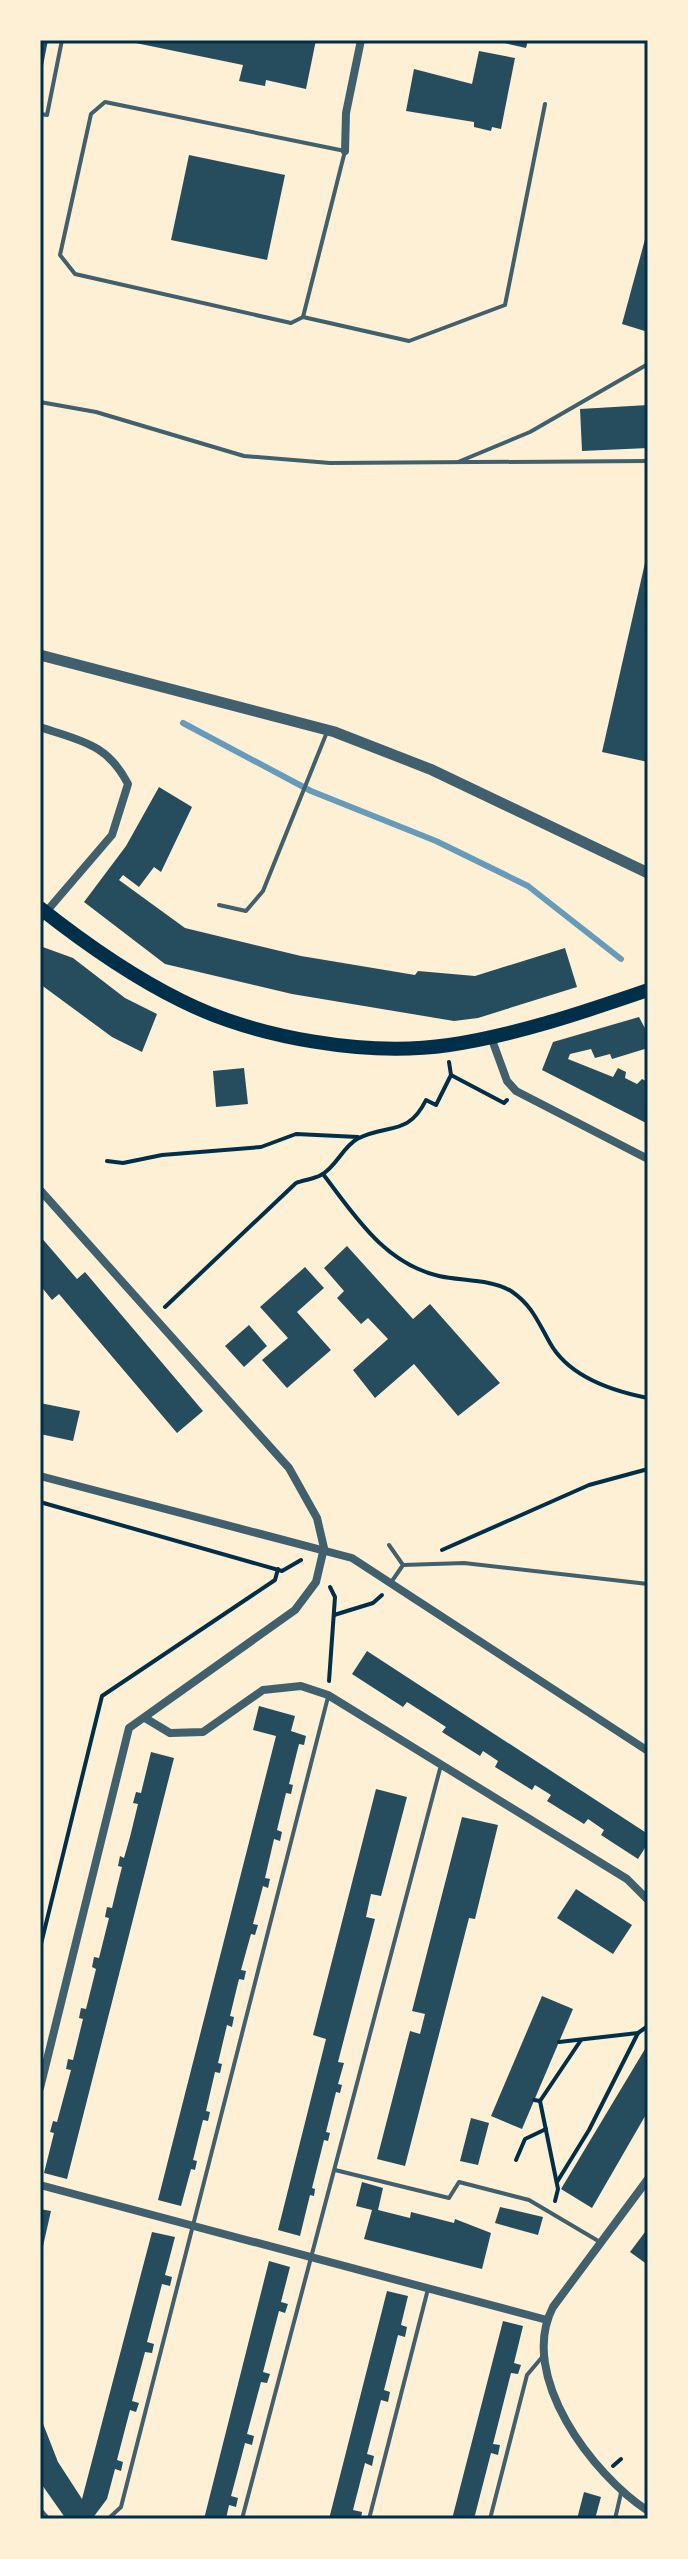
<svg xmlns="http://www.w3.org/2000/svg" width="688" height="2559" viewBox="0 0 688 2559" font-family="'Varela Round',sans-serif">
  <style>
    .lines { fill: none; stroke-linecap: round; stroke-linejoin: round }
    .stream { stroke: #669bbc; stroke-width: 6 }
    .building { fill: #264d5e }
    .path { stroke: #003049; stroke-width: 4 }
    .service { stroke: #3f606c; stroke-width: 4 }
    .minor { stroke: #3f606c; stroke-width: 8 }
    .tertiary { stroke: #3f606c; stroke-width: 11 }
    .primary { stroke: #003049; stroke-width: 14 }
    .neatline { fill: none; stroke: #003049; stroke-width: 3 }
  </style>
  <rect width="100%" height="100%" fill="#fdf0d5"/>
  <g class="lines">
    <path class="stream" d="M 183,723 L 311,791 L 436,841 L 528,886 L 621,959"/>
  </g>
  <g class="building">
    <path d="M 40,40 L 48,40 L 41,76 L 40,76 Z"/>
    <path d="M 121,40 L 316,40 L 306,89 L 266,80 L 265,86 L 239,81 L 243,65 Z"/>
    <path d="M 491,40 L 528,40 L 526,48 Z"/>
    <path d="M 479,51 L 515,58 L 501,129 L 492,127 L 491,131 L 474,127 L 474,122 L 406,111 L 414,69 L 472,84 Z"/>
    <path d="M 189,155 L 285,175 L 267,260 L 171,240 Z"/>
    <path d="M 647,232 L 648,232 L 648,332 L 622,324 Z"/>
    <path d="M 648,405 L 648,448 L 582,451 L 580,409 Z"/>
    <path d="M 647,554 L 648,554 L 648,762 L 602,752 Z"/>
    <path d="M 159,787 L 192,807 L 161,872 L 154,867 L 139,887 L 123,875 L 119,880 L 185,928 L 301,956 L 415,975 L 418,971 L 475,976 L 565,948 L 577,987 L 478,1018 L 454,1021 L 292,994 L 165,964 L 84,902 L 126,846 Z"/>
    <path d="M 40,946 L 73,958 L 125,998 L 157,1014 L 142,1052 L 112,1037 L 40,984 Z"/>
    <path d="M 639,1017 L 648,1034 L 648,1048 L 612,1059 L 610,1054 L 595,1058 L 591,1049 L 570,1054 L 568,1059 L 613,1077 L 618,1068 L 626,1072 L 625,1078 L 637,1084 L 642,1079 L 648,1082 L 648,1124 L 542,1070 L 553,1042 Z"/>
    <path d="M 244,1068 L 248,1104 L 216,1107 L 213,1071 Z"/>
    <path d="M 40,1236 L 77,1279 L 85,1272 L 203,1411 L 177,1433 L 59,1294 L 52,1300 L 40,1285 Z"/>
    <path d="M 347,1246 L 413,1319 L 430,1304 L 500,1383 L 458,1416 L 414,1364 L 375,1398 L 353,1370 L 388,1339 L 368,1318 L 361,1324 L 337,1298 L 344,1291 L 324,1268 Z"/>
    <path d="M 305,1267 L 324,1288 L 297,1312 L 331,1350 L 287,1388 L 262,1360 L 288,1338 L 260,1307 Z"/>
    <path d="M 249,1325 L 267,1346 L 244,1367 L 225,1346 Z"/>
    <path d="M 40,1403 L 80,1411 L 73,1441 L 40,1434 Z"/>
    <path d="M 367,1651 L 648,1834 L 648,1843 L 638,1859 L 601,1835 L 604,1830 L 588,1819 L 584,1824 L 547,1801 L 551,1795 L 535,1785 L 532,1790 L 495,1767 L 498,1761 L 483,1751 L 480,1756 L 442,1732 L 446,1727 L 429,1716 L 407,1702 L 403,1707 L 352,1674 Z"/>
    <path d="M 259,1706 L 295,1716 L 291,1731 L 306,1736 L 304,1745 L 299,1744 L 289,1784 L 293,1785 L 291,1794 L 286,1793 L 277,1830 L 282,1832 L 280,1841 L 274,1839 L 265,1878 L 270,1879 L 268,1888 L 263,1886 L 253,1924 L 258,1925 L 255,1935 L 251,1934 L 241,1970 L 246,1971 L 244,1980 L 239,1979 L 230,2016 L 234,2017 L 232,2027 L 227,2025 L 218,2063 L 222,2064 L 220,2073 L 215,2072 L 206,2111 L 210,2112 L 208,2121 L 203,2120 L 193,2160 L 197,2161 L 195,2170 L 191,2169 L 181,2206 L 158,2200 L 276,1736 L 253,1730 Z"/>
    <path d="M 151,1752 L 174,1758 L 67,2179 L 44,2173 L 54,2133 L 50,2132 L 53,2121 L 57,2122 L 71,2070 L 66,2069 L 68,2059 L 73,2060 L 83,2019 L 79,2018 L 81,2008 L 86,2009 L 96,1969 L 92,1967 L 94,1957 L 99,1958 L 109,1918 L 105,1917 L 107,1907 L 112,1908 L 117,1887 L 122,1867 L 118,1866 L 120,1856 L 124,1858 L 130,1837 L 138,1804 L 133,1803 L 136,1792 L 141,1793 Z"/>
    <path d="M 376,1789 L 407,1797 L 381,1896 L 371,1894 L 366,1917 L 375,1919 L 338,2062 L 344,2063 L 338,2084 L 342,2085 L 340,2093 L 336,2092 L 326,2132 L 330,2133 L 328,2141 L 324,2140 L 312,2188 L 315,2189 L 314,2196 L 310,2195 L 300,2236 L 278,2230 L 326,2039 L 313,2035 Z"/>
    <path d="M 462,1817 L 498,1825 L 475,1919 L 469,1918 L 405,2166 L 377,2159 L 410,2031 L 420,2034 L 425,2014 L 412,2011 Z"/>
    <path d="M 576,1889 L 632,1925 L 613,1954 L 557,1918 Z"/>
    <path d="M 542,1996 L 573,2009 L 522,2129 L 491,2116 Z"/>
    <path d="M 648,2044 L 648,2111 L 592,2208 L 561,2189 Z"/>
    <path d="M 471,2118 L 489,2123 L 478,2165 L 460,2161 Z"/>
    <path d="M 362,2182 L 383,2188 L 378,2210 L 410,2218 L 411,2212 L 454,2223 L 455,2219 L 491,2233 L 482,2269 L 364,2239 L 372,2210 L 356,2206 Z"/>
    <path d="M 500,2207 L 543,2217 L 538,2235 L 495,2223 Z"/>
    <path d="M 40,2209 L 51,2211 L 41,2255 L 40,2255 Z"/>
    <path d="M 648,2228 L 648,2265 L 630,2252 Z"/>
    <path d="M 152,2232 L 175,2237 L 165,2275 L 172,2277 L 170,2286 L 162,2284 L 147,2342 L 154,2344 L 152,2353 L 145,2352 L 132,2401 L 139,2403 L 136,2412 L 130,2410 L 117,2460 L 123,2462 L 121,2471 L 115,2469 L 107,2499 L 92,2519 L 66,2519 L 40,2482 L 40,2416 L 58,2462 L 82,2499 Z"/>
    <path d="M 269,2261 L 290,2267 L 281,2302 L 288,2304 L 285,2313 L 279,2311 L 263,2372 L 270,2374 L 267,2383 L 261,2382 L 247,2434 L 254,2436 L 252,2445 L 245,2443 L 238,2470 L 231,2496 L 238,2498 L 236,2507 L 229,2505 L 226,2519 L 204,2519 Z"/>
    <path d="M 387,2291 L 408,2296 L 401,2325 L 407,2327 L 405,2337 L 398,2335 L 384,2390 L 390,2392 L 388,2402 L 381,2400 L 367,2454 L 374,2456 L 372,2466 L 365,2463 L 353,2510 L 362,2512 L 361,2519 L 329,2519 Z"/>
    <path d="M 503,2321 L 523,2326 L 514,2363 L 521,2365 L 518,2374 L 511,2373 L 493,2444 L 500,2445 L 498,2455 L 491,2453 L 474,2519 L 452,2519 Z"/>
    <path d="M 584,2492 L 601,2497 L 595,2519 L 577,2519 Z"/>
  </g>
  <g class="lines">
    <g class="path">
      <path d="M 451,1075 L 504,1103 L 507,1100"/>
      <path d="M 107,1161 L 123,1163 L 162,1155 L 261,1147 L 296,1134 L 358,1137"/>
      <path d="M 323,1174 C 355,1216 384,1263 439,1276 C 461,1281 491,1279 511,1291 C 532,1305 538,1322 550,1343 C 569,1377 612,1391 648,1398"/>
      <path d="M 165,1307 L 296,1183 C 304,1180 314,1179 321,1175 C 336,1167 342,1148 357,1139 C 387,1123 408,1137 426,1100 L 436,1105 L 451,1075 L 449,1062"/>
      <path d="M 40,1502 L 282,1571 L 301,1560"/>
      <path d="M 442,1550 L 589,1485 L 648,1469"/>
      <path d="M 334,1615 L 373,1603 L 382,1595"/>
      <path d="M 329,1681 L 335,1597 L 330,1587"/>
      <path d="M 40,1948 L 102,1696 L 275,1580 L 278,1569"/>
      <path d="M 559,2042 L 638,2033 L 648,2026"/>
      <path d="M 534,2100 L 540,2101 L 581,2040"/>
      <path d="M 540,2101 L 558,2189 L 555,2201"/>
      <path d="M 516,2160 L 525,2139 L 546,2129"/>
      <path d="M 557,2182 L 589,2130 L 638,2033"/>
      <path d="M 613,2466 L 621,2459"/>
    </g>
    <g class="service">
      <path d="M 40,114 L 47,115 L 62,40"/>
      <path d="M 303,317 L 291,323 L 75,274 L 60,255 L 91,114 L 105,102 L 345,151 L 303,317 L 409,341 L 505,305 L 545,104"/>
      <path d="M 40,402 L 96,412 L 244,456 L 330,463 L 648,461"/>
      <path d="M 458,462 L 530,432 L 648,364"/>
      <path d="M 219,905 L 246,911 L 263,891 L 327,732"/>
      <path d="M 389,1545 L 403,1565 L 392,1581"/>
      <path d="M 403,1565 L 464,1563 L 648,1584"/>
      <path d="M 335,2170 L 449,2198 L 459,2182 L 529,2200 L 600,2242"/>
      <path d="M 108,2519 L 121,2507 L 328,1697"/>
      <path d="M 242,2519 L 441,1765"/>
      <path d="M 369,2519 L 428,2289"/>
      <path d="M 490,2519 L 527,2375 L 543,2356"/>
      <path d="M 615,2519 L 621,2493"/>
    </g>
    <g class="minor">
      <path d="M 345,151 L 346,113 L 361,40"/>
      <path d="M 40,727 C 80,741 107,743 128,784 L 112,835 L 40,919"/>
      <path d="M 491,1037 L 507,1081 L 516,1091 L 648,1159"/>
      <path d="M 40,1190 L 289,1468 L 317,1518 L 324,1548 L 316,1582 L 295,1610 L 129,1728 L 40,2088"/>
      <path d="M 40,1476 L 352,1558 L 648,1751"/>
      <path d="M 145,1718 L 170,1733 L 203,1732 L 263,1690 L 301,1686 L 328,1695 L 627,1879 L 648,1900"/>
      <path d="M 648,2179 L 553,2307 C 517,2376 593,2475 648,2511"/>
      <path d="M 40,2185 L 547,2320"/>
      <path d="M 40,2512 L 46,2519"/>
    </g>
    <path class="tertiary" d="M 40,655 L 335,732 L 430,769 L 648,873"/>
    <path class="primary" d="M 40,908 C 83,942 133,977 182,1001 C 256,1038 367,1057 449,1045 C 516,1035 584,1012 648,990"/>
  </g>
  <rect width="688" height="2559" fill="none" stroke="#fdf0d5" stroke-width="84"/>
  <rect x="42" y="42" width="604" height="2475" class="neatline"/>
</svg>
